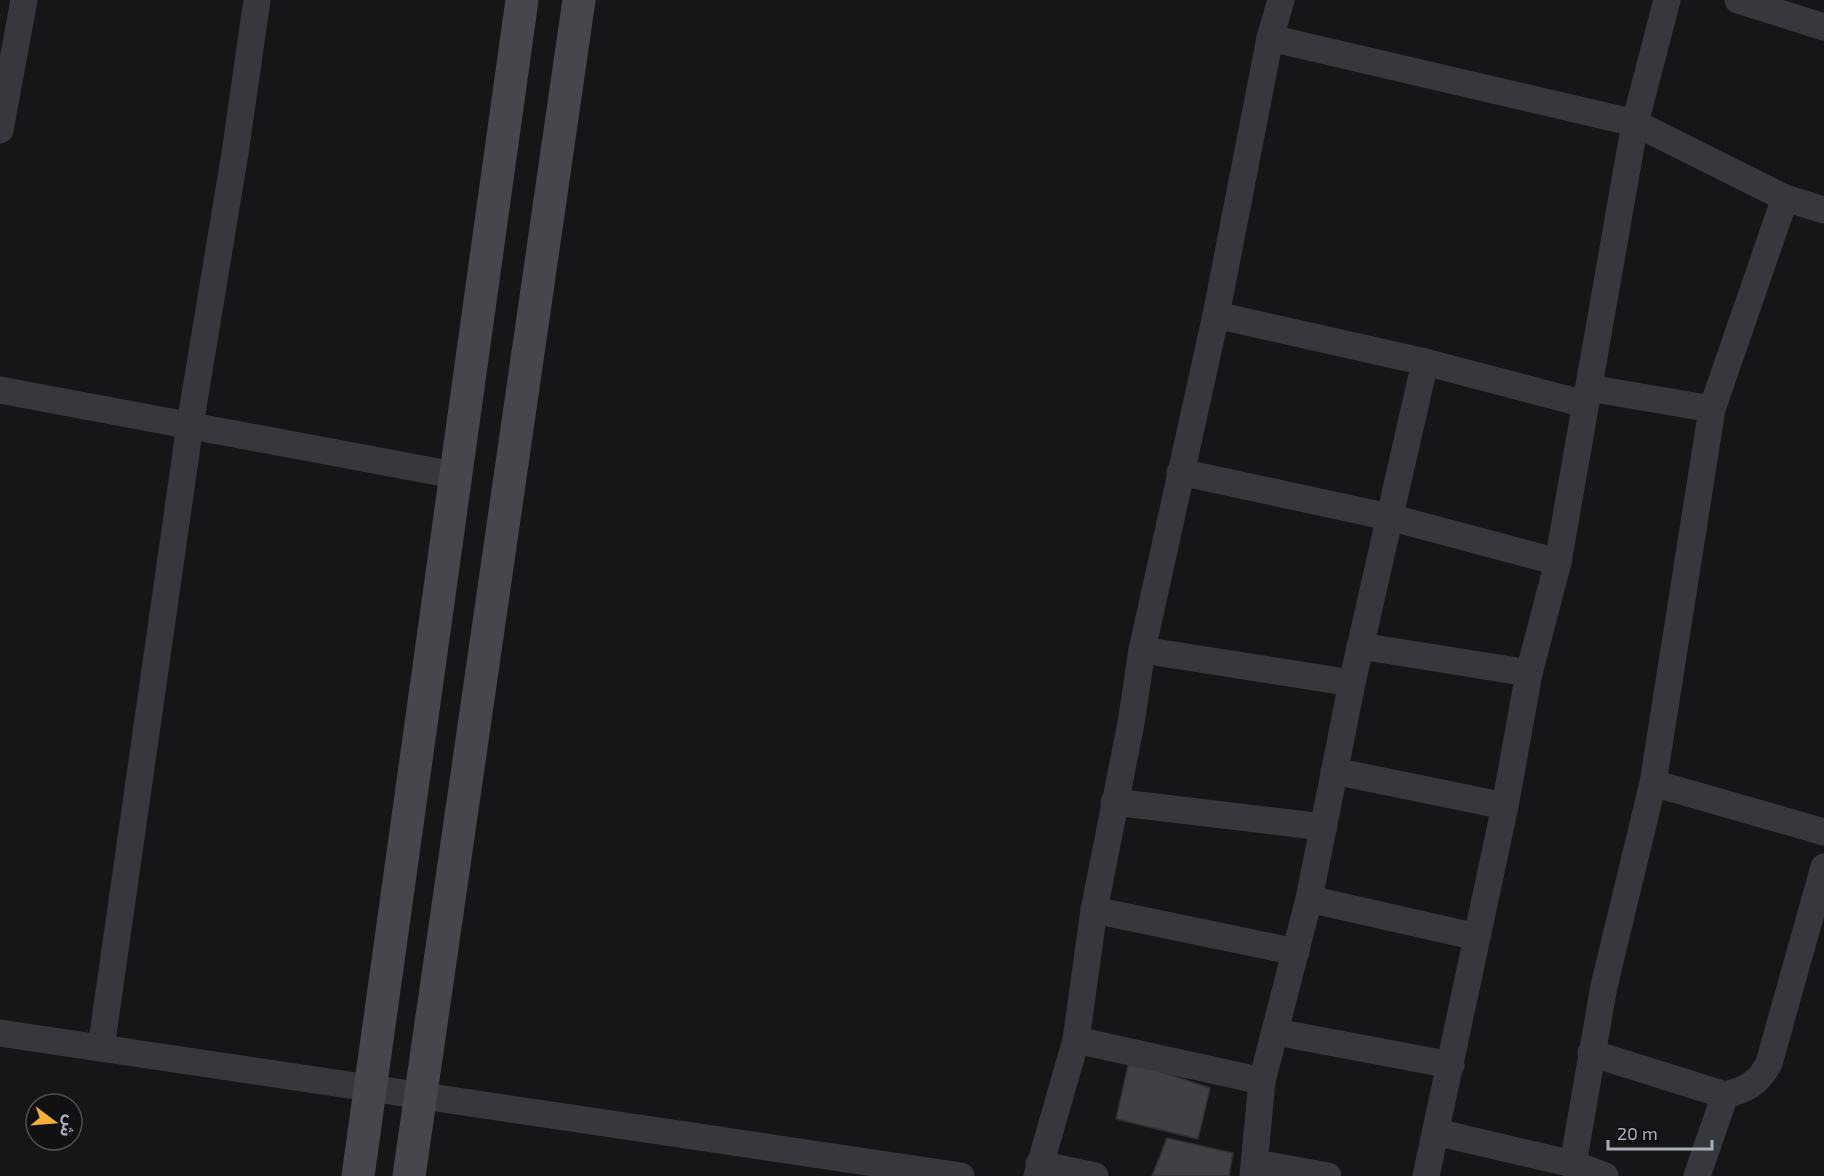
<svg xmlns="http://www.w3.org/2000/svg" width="1824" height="1176" viewBox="0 0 1824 1176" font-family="'Exo 2','Noto Sans Arabic',sans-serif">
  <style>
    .building { fill: #404145; stroke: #303034; stroke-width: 1.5 }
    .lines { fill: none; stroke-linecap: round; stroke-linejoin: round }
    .street { stroke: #37383d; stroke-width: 27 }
    .secondary { stroke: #45474d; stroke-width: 33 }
  </style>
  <rect width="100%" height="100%" fill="#161618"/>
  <g class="building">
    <path d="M 1129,1061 L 1210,1088 L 1198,1139 L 1116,1119 Z"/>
    <path d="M 1167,1138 L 1233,1153 L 1229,1176 L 1152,1176 Z"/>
  </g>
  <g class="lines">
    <g class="street">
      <path d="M 1738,0 L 1824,27"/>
      <path d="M 1270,38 L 1635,123 L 1785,198 L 1824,210"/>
      <path d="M 0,130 L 24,0"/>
      <path d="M 1216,315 L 1425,362 L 1585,404"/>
      <path d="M 1589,388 L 1712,409"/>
      <path d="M 0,390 L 454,475"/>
      <path d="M 1180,472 L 1389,517 L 1558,562"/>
      <path d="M 1360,646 L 1529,673"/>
      <path d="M 1142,650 L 1352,683"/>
      <path d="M 1334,771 L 1505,806"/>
      <path d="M 1653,783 L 1824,832"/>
      <path d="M 1114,802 L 1324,827"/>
      <path d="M 1309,899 L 1477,937"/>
      <path d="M 1094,910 L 1296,952"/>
      <path d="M 1276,1032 L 1451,1065"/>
      <path d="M 0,1033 L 961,1176"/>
      <path d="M 1076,1040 L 1262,1081"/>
      <path d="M 101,1048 L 190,425 L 235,153 L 257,0"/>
      <path d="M 1591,1053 L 1725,1095 C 1746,1090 1759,1083 1769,1063 L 1824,867"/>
      <path d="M 1436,1132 L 1573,1164 L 1605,1176"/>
      <path d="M 1256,1163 L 1328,1176"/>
      <path d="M 1039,1164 L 1095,1176"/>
      <path d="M 1573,1164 L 1604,986 L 1653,783 L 1712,409 L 1785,198"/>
      <path d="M 1037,1176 L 1076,1040 L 1094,910 L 1131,723 L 1142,650 L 1216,315 L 1270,38 L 1281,0"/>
      <path d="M 1253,1176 L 1262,1081 L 1309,899 L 1352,683 L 1425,362"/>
      <path d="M 1426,1176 L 1505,806 L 1529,673 L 1558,562 L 1635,123 L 1667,0"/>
      <path d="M 1697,1176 L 1725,1095"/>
    </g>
    <g class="secondary">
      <path d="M 358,1176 L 522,0"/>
      <path d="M 409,1176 L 579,0"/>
    </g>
  </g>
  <g transform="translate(54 1122) rotate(106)"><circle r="28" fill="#111113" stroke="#4d4f55" stroke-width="1.5"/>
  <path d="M0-4.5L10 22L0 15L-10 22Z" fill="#f2b134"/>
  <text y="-9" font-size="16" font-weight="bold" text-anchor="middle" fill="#a8adb8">ش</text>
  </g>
  <path d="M1608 1140v9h104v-9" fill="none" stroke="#a8adb8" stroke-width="3"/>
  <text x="1617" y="1140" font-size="18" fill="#a8adb8" stroke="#111113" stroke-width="4.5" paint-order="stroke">20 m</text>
</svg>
